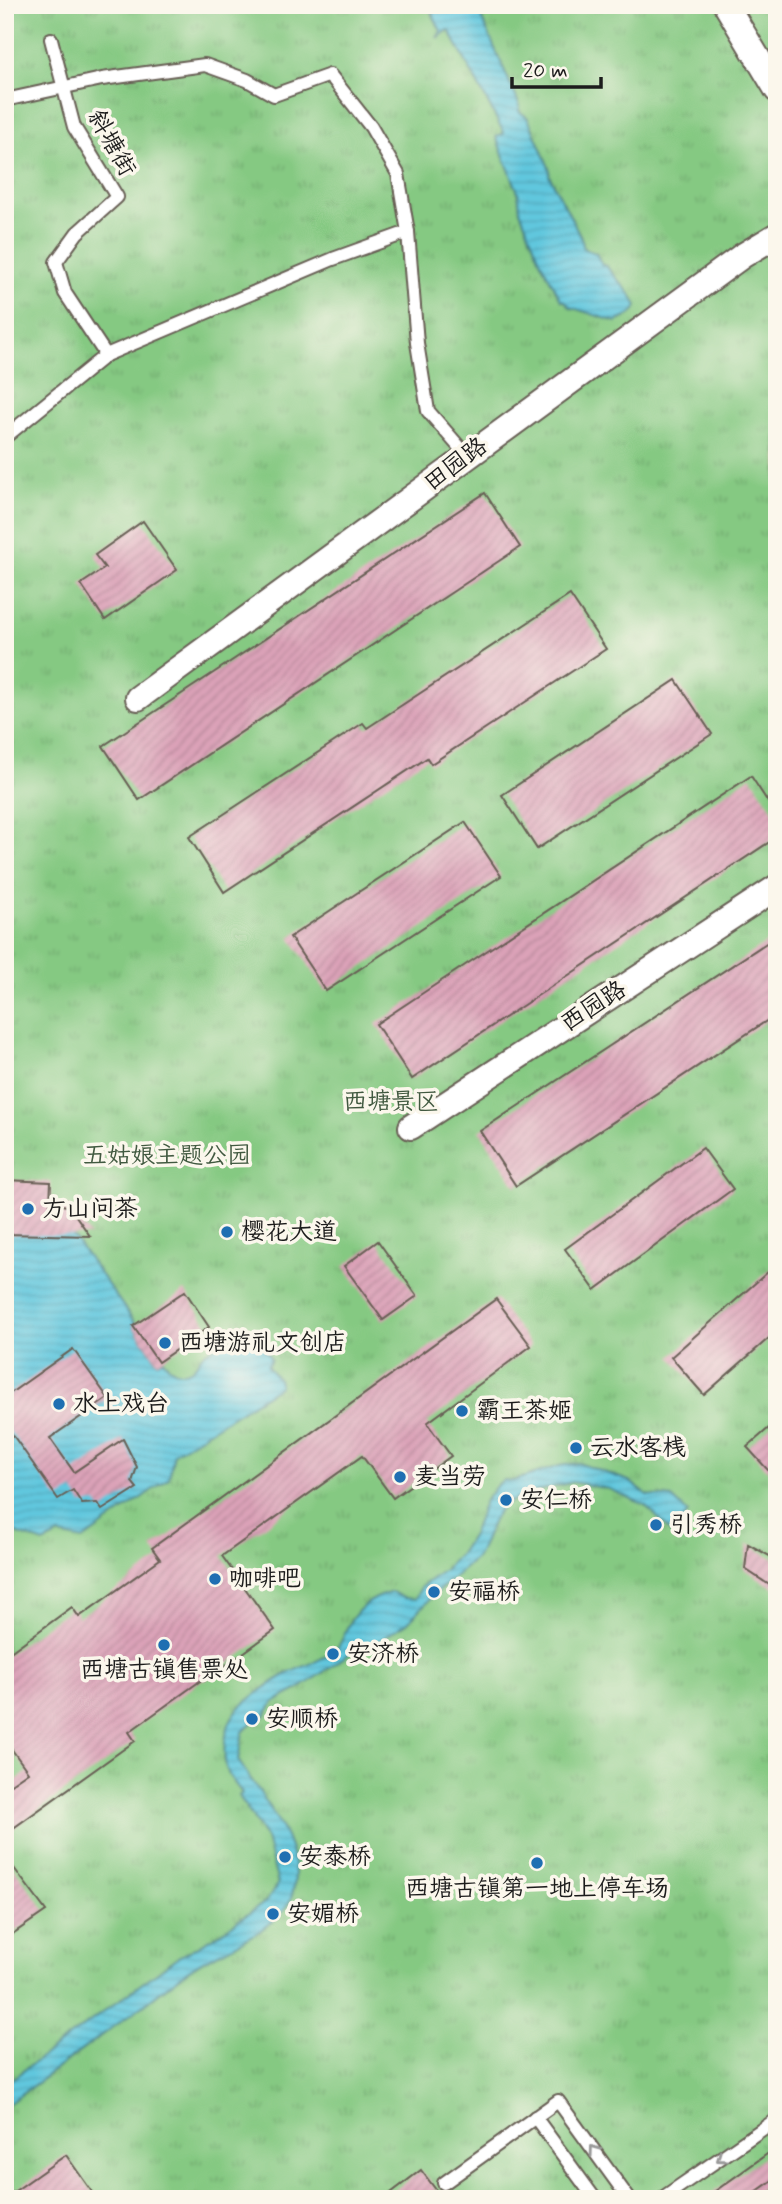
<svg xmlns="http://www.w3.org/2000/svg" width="782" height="2204" viewBox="0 0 782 2204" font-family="Mynerve,'LXGW WenKai TC',sans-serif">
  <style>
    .park { fill: url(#park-tufts); stroke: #50724f; stroke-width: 2 }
    .water { fill: url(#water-rules); stroke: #3e727d; stroke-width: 2 }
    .building { fill: url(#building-hatch) }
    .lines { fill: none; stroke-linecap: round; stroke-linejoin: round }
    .lane-casing { stroke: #685f55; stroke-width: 16 }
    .street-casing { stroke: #685f55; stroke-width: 28 }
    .lane { stroke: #fff; stroke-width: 12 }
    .street { stroke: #fff; stroke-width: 24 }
    .oneway { stroke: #999 }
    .poi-dot { fill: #1f6fb2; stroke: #fbf7ec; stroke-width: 2.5 }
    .labels { text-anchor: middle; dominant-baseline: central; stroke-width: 7; stroke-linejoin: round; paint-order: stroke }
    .street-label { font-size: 24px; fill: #1c1c1c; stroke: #fbf7ec }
    .park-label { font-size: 24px; fill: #415940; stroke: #fbf7ec }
    .poi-label { font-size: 24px; fill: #1c1c1c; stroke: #fbf7ec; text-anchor: start }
  </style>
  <defs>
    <pattern id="park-tufts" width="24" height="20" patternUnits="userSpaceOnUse" patternTransform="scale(1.75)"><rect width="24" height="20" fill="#85c982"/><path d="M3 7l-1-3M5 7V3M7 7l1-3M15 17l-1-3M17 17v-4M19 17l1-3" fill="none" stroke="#72ac70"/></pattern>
    <pattern id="water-rules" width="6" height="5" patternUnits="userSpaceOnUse" patternTransform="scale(1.75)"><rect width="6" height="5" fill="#61c7de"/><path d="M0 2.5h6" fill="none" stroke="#54aabe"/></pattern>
    <pattern id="building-hatch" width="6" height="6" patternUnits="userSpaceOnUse" patternTransform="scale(1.75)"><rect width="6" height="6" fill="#dba2b8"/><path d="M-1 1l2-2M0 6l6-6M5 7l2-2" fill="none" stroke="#bb8b9e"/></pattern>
  </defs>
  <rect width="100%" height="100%" fill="#fbf7ec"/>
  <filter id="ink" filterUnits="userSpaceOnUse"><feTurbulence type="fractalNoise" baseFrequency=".0143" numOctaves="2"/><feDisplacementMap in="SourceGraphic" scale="14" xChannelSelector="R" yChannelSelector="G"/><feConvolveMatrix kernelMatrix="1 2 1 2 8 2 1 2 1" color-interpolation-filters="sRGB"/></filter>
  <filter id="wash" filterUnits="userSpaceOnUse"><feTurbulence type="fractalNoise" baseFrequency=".00686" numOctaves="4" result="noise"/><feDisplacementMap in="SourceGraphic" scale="28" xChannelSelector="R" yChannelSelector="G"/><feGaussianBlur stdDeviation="1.57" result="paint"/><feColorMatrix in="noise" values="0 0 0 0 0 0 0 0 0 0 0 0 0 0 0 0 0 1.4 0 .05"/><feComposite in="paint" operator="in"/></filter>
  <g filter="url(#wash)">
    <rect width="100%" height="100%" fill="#f4dcc0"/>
    <rect class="park" x="5" y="5" width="772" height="2194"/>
    <g class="water">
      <path d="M 428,5 L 476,5 L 520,106 L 519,111 L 528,118 L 550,170 L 549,175 L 581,237 L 584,249 L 596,253 L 602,265 L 606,266 L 632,296 L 637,306 C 634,315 624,318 616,322 L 570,307 L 565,301 L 561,300 L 541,262 L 520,211 L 518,192 L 496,137 L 504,133 L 449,30 L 437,38 L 441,31 Z"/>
      <path d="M 62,1221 L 136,1324 L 134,1327 L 158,1362 L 163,1359 C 168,1368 181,1377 192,1369 C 198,1365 199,1356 206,1352 C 220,1343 238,1337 254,1331 L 271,1359 L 267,1366 L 278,1379 L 280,1386 L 174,1453 L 169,1478 L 83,1540 L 59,1535 L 44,1543 L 5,1529 L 5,1234 Z"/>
      <path d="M 578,1463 L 629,1481 L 647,1495 L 672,1498 L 688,1513 L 672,1535 L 664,1524 L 645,1505 L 609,1489 L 572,1482 L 531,1493 L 503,1505 L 494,1518 L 477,1557 L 437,1592 L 407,1623 L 366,1649 L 359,1647 L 299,1689 L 274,1702 L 265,1716 L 255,1720 L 243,1732 L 238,1760 C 262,1798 309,1850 291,1898 C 282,1926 231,1946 207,1959 C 184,1971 163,1990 142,2006 C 97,2039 51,2073 5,2106 L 5,2084 L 178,1957 L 211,1939 L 267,1901 L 278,1883 L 266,1839 L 239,1796 L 242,1793 C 238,1787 232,1781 229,1775 C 221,1758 224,1728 235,1713 C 242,1703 275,1680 287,1674 C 302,1666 321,1662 335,1650 C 340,1646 343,1638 345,1632 C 355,1609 369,1599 392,1592 L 403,1598 L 415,1599 L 421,1587 L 444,1570 L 462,1551 L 473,1533 L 484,1502 L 497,1485 L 504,1480 L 513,1481 L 559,1466 Z"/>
    </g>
    <g id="blocks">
      <g class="building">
        <path d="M 485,493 L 520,547 L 139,800 L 103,746 Z"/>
        <path d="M 143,521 L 177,570 L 105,620 L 81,584 L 105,568 L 95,555 Z"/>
        <path d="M 570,595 L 606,649 L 431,764 L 427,758 L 224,892 L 189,837 L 363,723 L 367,728 Z"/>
        <path d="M 676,680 L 712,734 L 537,849 L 502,795 Z"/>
        <path d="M 751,776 L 777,816 L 777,837 L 412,1079 L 376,1024 Z"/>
        <path d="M 465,822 L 501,876 L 326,991 L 290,937 Z"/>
        <path d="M 777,936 L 777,1014 L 516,1186 L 480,1131 Z"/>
        <path d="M 703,1148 L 733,1189 L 595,1290 L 565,1249 Z"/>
        <path d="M 5,1180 L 51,1182 L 50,1204 L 69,1206 L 90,1236 L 5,1234 Z"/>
        <path d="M 378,1241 L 417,1296 L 383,1320 L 344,1266 Z"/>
        <path d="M 777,1264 L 777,1331 L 704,1395 L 671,1357 Z"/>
        <path d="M 185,1291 L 209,1327 L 158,1362 L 133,1326 Z"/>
        <path d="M 496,1299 L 531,1346 L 427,1423 L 451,1456 L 393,1498 L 362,1456 L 222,1556 L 275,1630 L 204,1681 L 203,1679 L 129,1732 L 135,1741 L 5,1834 L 5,1788 L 28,1772 L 5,1740 L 5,1656 L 72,1607 L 79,1617 L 160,1559 L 152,1548 Z"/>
        <path d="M 73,1349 L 108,1398 L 50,1438 L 74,1472 L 123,1439 L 137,1467 L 132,1482 L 137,1488 L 102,1510 L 97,1503 L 82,1504 L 73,1490 L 58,1499 L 5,1424 L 5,1397 Z"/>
        <path d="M 777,1421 L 777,1480 L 747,1447 Z"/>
        <path d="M 748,1544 L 777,1560 L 777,1590 L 745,1569 Z"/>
        <path d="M 5,1856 L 46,1911 L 5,1939 Z"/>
        <path d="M 777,2147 L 777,2177 L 746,2199 L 704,2199 Z"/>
        <path d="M 66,2155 L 97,2199 L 5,2199 L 5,2198 Z"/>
        <path d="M 421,2170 L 443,2199 L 383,2199 Z"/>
      </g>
    </g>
  </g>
  <g filter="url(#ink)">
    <use href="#blocks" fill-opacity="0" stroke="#685f55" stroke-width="2"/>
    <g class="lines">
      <g class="lane-casing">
        <g id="lane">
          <path d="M 51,39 L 74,127 L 117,197 L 77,233 L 56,262 L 65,293 L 106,355"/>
          <path d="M 5,100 L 102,79 L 205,65 L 247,80 L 274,95 L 330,75 L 371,127 L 398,174 L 408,232 L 417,343 L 428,411 L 468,457"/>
          <path d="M 5,437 L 106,355 L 333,259 L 408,232"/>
          <path d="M 535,2117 L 595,2199"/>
          <path d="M 444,2183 L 558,2101 L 629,2199"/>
          <path d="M 661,2199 L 777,2119"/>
        </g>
      </g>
      <g class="street-casing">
        <g id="street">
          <path d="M 726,5 L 777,90"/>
          <path d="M 138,698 C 340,552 540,402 742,256 L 777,235"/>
          <path d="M 411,1127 L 777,887"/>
        </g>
      </g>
      <use href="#lane" class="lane"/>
      <use href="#street" class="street"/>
    </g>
    <defs><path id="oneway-chevron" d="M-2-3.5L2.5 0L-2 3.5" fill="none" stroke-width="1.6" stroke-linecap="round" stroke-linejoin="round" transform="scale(1.75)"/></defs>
    <g class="oneway">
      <use href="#oneway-chevron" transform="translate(594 2150) rotate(-126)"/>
      <use href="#oneway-chevron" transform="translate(721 2158) rotate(145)"/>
    </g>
  </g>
  <g class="poi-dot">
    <circle cx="28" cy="1209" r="7"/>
    <circle cx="227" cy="1232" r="7"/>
    <circle cx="165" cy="1343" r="7"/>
    <circle cx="59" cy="1404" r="7"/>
    <circle cx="462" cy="1411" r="7"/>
    <circle cx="576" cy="1448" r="7"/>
    <circle cx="400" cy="1477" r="7"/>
    <circle cx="506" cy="1500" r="7"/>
    <circle cx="656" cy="1525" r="7"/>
    <circle cx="215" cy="1579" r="7"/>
    <circle cx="434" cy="1592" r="7"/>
    <circle cx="164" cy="1645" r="7"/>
    <circle cx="333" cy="1654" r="7"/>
    <circle cx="252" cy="1719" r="7"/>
    <circle cx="285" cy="1857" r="7"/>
    <circle cx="537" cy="1863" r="7"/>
    <circle cx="273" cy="1914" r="7"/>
  </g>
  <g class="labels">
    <g class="street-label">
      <text transform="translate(111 143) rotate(61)">斜塘街</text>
      <text transform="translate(456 465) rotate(-37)">田园路</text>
      <text transform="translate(594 1007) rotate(-33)">西园路</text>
    </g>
    <g class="park-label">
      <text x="391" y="1102">西塘景区</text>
      <text x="167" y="1156">五姑娘主题公园</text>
    </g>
    <g class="poi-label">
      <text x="42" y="1209">方山问茶</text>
      <text x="241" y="1232">樱花大道</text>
      <text x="179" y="1343">西塘游礼文创店</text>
      <text x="73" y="1404">水上戏台</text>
      <text x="476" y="1411">霸王茶姬</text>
      <text x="590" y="1448">云水客栈</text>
      <text x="414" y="1477">麦当劳</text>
      <text x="520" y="1500">安仁桥</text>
      <text x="670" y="1525">引秀桥</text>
      <text x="229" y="1579">咖啡吧</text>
      <text x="448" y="1592">安福桥</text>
      <text x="347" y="1654">安济桥</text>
      <text x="164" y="1670" text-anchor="middle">西塘古镇售票处</text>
      <text x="266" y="1719">安顺桥</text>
      <text x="299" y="1857">安泰桥</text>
      <text x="537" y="1889" text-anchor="middle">西塘古镇第一地上停车场</text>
      <text x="287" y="1914">安媚桥</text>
    </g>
  </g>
  <rect width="782" height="2204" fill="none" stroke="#fbf7ec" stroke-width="28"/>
  <path d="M512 77v10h89v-10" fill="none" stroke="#1c1c1c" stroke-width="3.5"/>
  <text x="523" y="77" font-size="21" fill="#1c1c1c" stroke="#fbf7ec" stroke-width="5" paint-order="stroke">20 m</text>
</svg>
